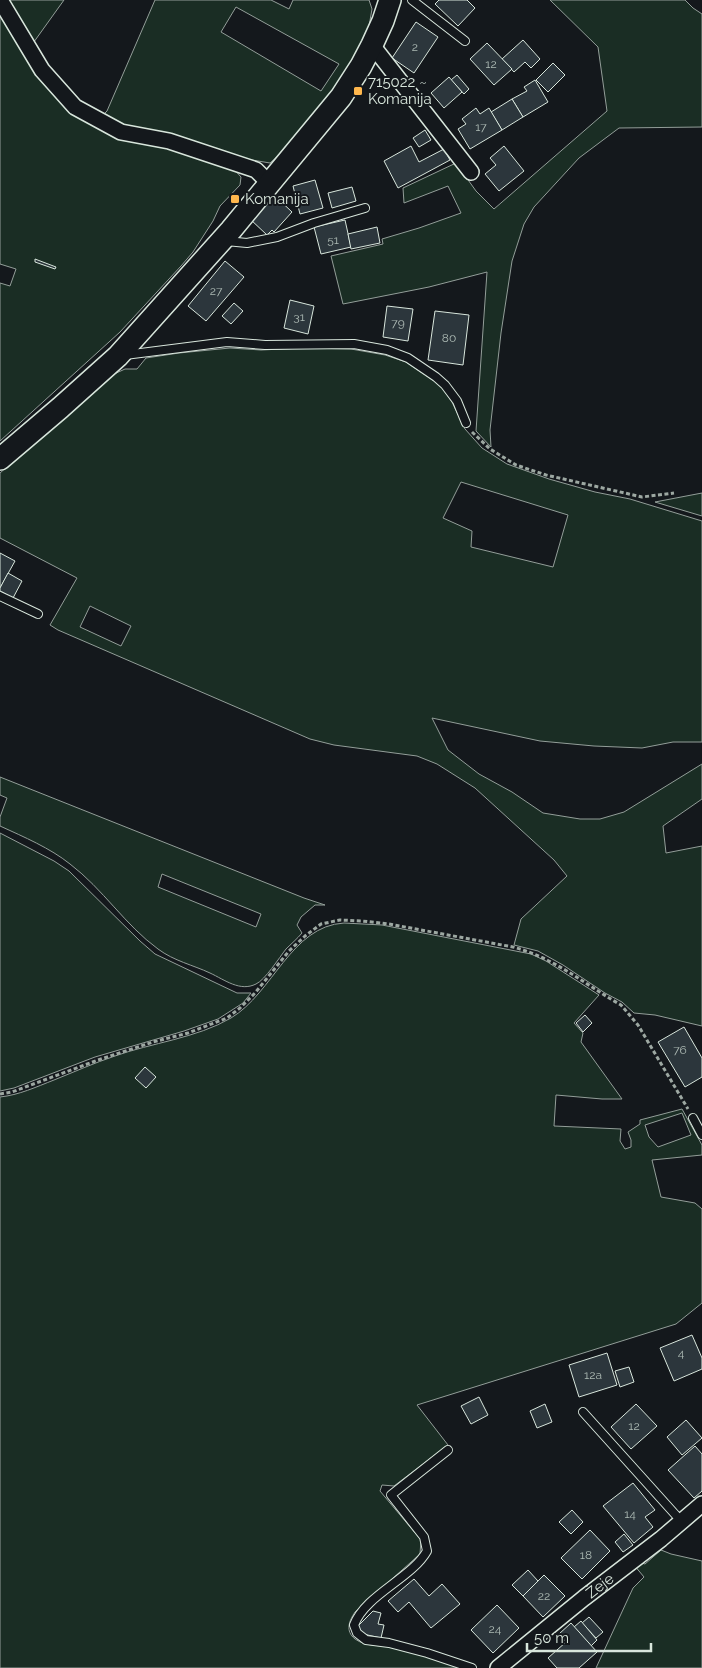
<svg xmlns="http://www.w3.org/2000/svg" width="702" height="1668" viewBox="0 0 702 1668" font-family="Raleway,sans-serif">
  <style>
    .green { fill: #1a2d24; stroke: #939e99; fill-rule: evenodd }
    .building { fill: #2c363c; stroke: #d8e6dc }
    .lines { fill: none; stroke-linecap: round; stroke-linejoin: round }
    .lane-casing { stroke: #d8e6dc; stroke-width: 10 }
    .street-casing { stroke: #d8e6dc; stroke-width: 18 }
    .secondary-casing { stroke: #d8e6dc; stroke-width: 24 }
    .path { stroke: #9da8a2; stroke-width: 3; stroke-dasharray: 4 2.5; stroke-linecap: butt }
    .lane { stroke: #14181c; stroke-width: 8 }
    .street { stroke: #14181c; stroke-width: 15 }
    .secondary { stroke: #14181c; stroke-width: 21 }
    .poi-dot { fill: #ffb74d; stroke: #14181c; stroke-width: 2 }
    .labels { text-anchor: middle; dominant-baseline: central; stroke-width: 4; stroke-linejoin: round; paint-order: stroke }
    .number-label { font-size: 12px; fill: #adbab4 }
    .poi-label { font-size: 15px; fill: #d8e6dc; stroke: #14181c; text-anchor: start }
    .street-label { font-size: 15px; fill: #d8e6dc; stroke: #14181c }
  </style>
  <rect width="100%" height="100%" fill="#14181c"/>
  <g class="green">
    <path d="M 6,0 L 64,0 L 31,46 Z"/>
    <path d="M 155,0 L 271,0 L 289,9 L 293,0 L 369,0 L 372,9 L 368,32 L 342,78 L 320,111 L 290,145 L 270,163 L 240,158 L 119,125 L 101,117 L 107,111 ZM 236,7 L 339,64 L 321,91 L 221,32 Z"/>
    <path d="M 550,0 L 685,0 L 693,8 L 702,14 L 702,127 L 619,128 L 579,158 L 534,207 L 524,224 L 512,261 L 501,333 L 490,430 L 491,447 L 476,431 L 487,272 L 429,287 L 343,304 L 331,256 L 383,244 L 382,239 L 419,228 L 461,213 L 448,186 L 404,203 L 403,188 L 456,163 L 476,191 L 494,209 L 607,111 L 598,47 Z"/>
    <path d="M 0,10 L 62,100 L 173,149 L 233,168 L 241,177 L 240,185 L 220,206 L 213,221 L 193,252 L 181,266 L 120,332 L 0,441 L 0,283 L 10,286 L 16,269 L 0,264 Z"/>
    <path d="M 230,348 L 261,350 L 303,348 L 351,349 L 385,355 L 406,362 L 440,385 L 452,402 L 465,429 L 482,448 L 507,464 L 549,479 L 595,492 L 630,499 L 702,521 L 702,742 L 673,742 L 642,748 L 594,746 L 540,741 L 432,718 L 448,750 L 479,774 L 512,792 L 543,813 L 580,819 L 600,819 L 624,812 L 702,764 L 702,799 L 663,826 L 666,853 L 702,846 L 702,1026 L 655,1015 L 634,1013 L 622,1002 L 605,993 L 563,965 L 538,951 L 514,945 L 521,919 L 567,876 L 554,860 L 475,788 L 437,764 L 417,756 L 334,745 L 310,739 L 58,630 L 50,625 L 77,578 L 0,538 L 0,473 L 112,375 L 125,369 L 137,369 L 146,358 L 179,353 ZM 461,482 L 568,515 L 553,567 L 471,547 L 472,531 L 443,518 ZM 90,606 L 131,626 L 121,646 L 80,627 Z"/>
    <path d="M 702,493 L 702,516 L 655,502 Z"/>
    <path d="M 0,777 L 304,898 L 325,905 L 315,905 L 301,917 L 297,925 L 302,933 C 297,939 291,944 286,949 C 279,958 265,980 256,984 C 240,992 225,980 210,973 C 193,965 174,961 158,949 C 125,925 103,889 70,864 C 50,848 24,837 0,826 L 0,817 L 7,798 L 0,795 ZM 162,874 L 261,914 L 256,927 L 158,887 Z"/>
    <path d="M 0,833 L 54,861 L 69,871 L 140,941 L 155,954 L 237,993 L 251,993 L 243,1003 L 218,1019 L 184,1031 L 95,1057 L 14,1088 L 0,1091 Z"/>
    <path d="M 344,923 L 382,925 L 531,954 L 546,961 L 599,995 L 574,1023 L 583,1033 L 581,1042 L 622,1099 L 602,1099 L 556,1095 L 554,1126 L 621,1129 L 620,1141 L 625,1149 L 631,1147 L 631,1140 L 628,1132 L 640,1124 L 640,1120 L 682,1109 L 702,1145 L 702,1155 L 652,1160 L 661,1197 L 695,1203 L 702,1209 L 702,1303 L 676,1324 L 417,1405 L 448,1445 L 394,1486 L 382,1485 L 380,1491 L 421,1540 L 420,1554 L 355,1612 C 349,1621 345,1631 355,1639 C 366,1647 381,1645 393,1647 C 417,1651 442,1661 465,1668 L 0,1668 L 0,1097 C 19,1095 36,1087 54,1080 C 74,1072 94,1063 115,1056 C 151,1043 197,1038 231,1018 C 273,993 291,926 344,923 ZM 682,1113 L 691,1135 L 658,1147 L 649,1137 L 645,1125 Z"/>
    <path d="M 661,1550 L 671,1554 L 702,1561 L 702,1668 L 596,1668 L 633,1588 L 644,1577 L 634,1565 L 638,1562 L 645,1564 Z"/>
  </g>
  <g class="building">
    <path d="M 439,0 L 467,0 L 475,8 L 458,26 L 435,4 Z"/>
    <path d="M 416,22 L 438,37 L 414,73 L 392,58 Z"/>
    <path d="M 523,40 L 540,59 L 531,68 L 525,62 L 514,72 L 502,59 Z"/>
    <path d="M 487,43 L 512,69 L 494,85 L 470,59 Z"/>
    <path d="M 553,63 L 565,75 L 548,92 L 536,80 Z"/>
    <path d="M 457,75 L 469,89 L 464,94 L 451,80 Z"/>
    <path d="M 449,77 L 462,92 L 444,108 L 431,93 Z"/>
    <path d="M 535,80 L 548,102 L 523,117 L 512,99 L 527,91 L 524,87 Z"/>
    <path d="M 512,99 L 523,117 L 502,130 L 491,112 Z"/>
    <path d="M 476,108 L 480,114 L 489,108 L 502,130 L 470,149 L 458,129 L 466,124 L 462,119 Z"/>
    <path d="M 425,130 L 431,140 L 419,147 L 413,138 Z"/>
    <path d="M 411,146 L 419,162 L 444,149 L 450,160 L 398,188 L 384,161 Z"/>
    <path d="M 504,146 L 524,171 L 499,191 L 485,174 L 496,165 L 490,158 Z"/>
    <path d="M 315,180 L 323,208 L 300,214 L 293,186 Z"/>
    <path d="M 352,187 L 356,201 L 332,208 L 328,193 Z"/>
    <path d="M 273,194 L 292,212 L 274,232 L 272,230 L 267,235 L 250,219 Z"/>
    <path d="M 345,220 L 351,247 L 321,254 L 314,227 Z"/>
    <path d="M 377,227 L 380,243 L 351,249 L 348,234 Z"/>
    <path d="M 35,259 L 56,267 L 55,269 L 35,262 Z"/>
    <path d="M 225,261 L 244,277 L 206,321 L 188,306 Z"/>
    <path d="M 290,300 L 314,306 L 308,334 L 284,328 Z"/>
    <path d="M 234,303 L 243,311 L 231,324 L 222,316 Z"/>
    <path d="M 387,306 L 413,309 L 408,341 L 383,337 Z"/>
    <path d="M 435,311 L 469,315 L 463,365 L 428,360 Z"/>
    <path d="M 0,553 L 15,561 L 0,588 Z"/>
    <path d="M 8,573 L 22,581 L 13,598 L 0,591 L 0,588 Z"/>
    <path d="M 585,1015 L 592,1023 L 583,1032 L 576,1023 Z"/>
    <path d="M 684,1027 L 702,1058 L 702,1077 L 685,1087 L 658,1042 Z"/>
    <path d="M 145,1067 L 156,1077 L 146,1088 L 135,1078 Z"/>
    <path d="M 692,1335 L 702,1358 L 702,1369 L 674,1381 L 660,1348 Z"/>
    <path d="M 607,1353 L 617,1385 L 579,1397 L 569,1365 Z"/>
    <path d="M 629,1367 L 634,1382 L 620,1387 L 615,1371 Z"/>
    <path d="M 479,1397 L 488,1415 L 471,1424 L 461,1406 Z"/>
    <path d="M 545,1404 L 552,1422 L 537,1428 L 530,1411 Z"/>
    <path d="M 636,1404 L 657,1426 L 631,1449 L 611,1427 Z"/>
    <path d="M 686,1420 L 702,1438 L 682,1455 L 667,1437 Z"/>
    <path d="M 695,1446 L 702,1454 L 702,1491 L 694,1498 L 668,1470 Z"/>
    <path d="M 633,1483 L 655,1510 L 645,1517 L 653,1527 L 634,1543 L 603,1506 Z"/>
    <path d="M 572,1510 L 583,1522 L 571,1534 L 559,1522 Z"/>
    <path d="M 590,1530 L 610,1551 L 582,1579 L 561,1558 Z"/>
    <path d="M 624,1534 L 633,1545 L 623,1552 L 615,1542 Z"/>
    <path d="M 528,1570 L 538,1581 L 523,1596 L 512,1585 Z"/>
    <path d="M 544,1575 L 565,1596 L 543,1617 L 523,1596 Z"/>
    <path d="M 414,1579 L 429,1596 L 442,1584 L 460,1604 L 431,1628 L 409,1602 L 398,1612 L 388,1601 Z"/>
    <path d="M 497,1605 L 519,1628 L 493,1653 L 471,1630 Z"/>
    <path d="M 373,1611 L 381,1613 L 378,1624 L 384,1625 L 381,1638 L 363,1634 L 357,1627 Z"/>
    <path d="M 589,1617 L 603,1632 L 596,1638 L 582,1623 Z"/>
    <path d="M 581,1621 L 597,1640 L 591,1646 L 574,1627 Z"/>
    <path d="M 571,1623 L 597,1652 L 579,1668 L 557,1668 L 548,1658 L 566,1642 L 559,1634 Z"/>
  </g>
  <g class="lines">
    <g class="lane-casing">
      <g id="lane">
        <path d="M 412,0 L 465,41"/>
        <path d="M 226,241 L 247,243 L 277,237 L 314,223 L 365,208"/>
        <path d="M 125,355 L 227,342 L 265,345 L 354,344 L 387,350 L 408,358 L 436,377 L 445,385 L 457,401 L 466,423"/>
        <path d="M 0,596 L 38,614"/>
        <path d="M 693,1118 L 702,1135"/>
        <path d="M 583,1412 L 682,1522"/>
        <path d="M 448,1450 L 391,1495 L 424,1537 L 427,1551 C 412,1578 365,1595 354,1625 L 357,1633 L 366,1640 L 389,1643 L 427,1653 L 472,1668"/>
      </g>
    </g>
    <g class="street-casing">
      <g id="street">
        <path d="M 0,0 L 42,70 L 75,107 L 121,132 L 169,141 L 256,170 L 270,184"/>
        <path d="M 372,45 L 471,172"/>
        <path id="s1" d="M 498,1668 L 584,1598 L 661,1539 L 702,1504"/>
      </g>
    </g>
    <g class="secondary-casing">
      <path id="secondary" d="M 0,459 L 60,408 L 118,356 L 231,230 L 341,97 L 361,66 L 372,45 L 383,21 L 390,0"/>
    </g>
    <g class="path">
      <path d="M 472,432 L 490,449 L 516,465 L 546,475 L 642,497 L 674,493"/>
      <path d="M 0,1094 L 12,1092 L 98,1060 L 153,1042 L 188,1033 L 227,1018 L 240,1008 L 255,993 L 289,951 L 305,936 L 321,924 L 340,920 L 362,921 L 389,924 L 513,947 C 555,958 584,984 621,1005 L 638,1025 L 688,1109"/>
    </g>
    <use href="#lane" class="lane"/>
    <use href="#street" class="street"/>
    <use href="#secondary" class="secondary"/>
  </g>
  <g class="poi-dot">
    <rect x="353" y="86" width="10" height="10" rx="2.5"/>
    <rect x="230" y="194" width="10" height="10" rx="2.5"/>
  </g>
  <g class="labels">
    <g class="number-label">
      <text x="415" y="47">2</text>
      <text x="491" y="64">12</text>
      <text x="481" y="127">17</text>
      <text x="333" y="240">51</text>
      <text x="216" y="291">27</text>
      <text x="299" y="317">31</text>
      <text x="398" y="323">79</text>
      <text x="449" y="338">80</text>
      <text x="680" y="1050">76</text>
      <text x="681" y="1353">4</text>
      <text x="593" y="1375">12a</text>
      <text x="634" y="1426">12</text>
      <text x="630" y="1514">14</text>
      <text x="586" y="1555">18</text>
      <text x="544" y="1596">22</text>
      <text x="495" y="1629">24</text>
    </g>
    <g class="poi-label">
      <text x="368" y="82">715022 ~<tspan x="368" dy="17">Komanija</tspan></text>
      <text x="245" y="199">Komanija</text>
    </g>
    <g class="street-label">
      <text stroke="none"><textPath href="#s1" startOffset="131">Žeje</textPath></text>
    </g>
  </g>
  <path d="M527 1643v8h124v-8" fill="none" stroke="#d8e6dc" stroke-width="2.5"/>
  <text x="534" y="1643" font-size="15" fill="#d8e6dc" stroke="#14181c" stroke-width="4" paint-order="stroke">50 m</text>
</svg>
